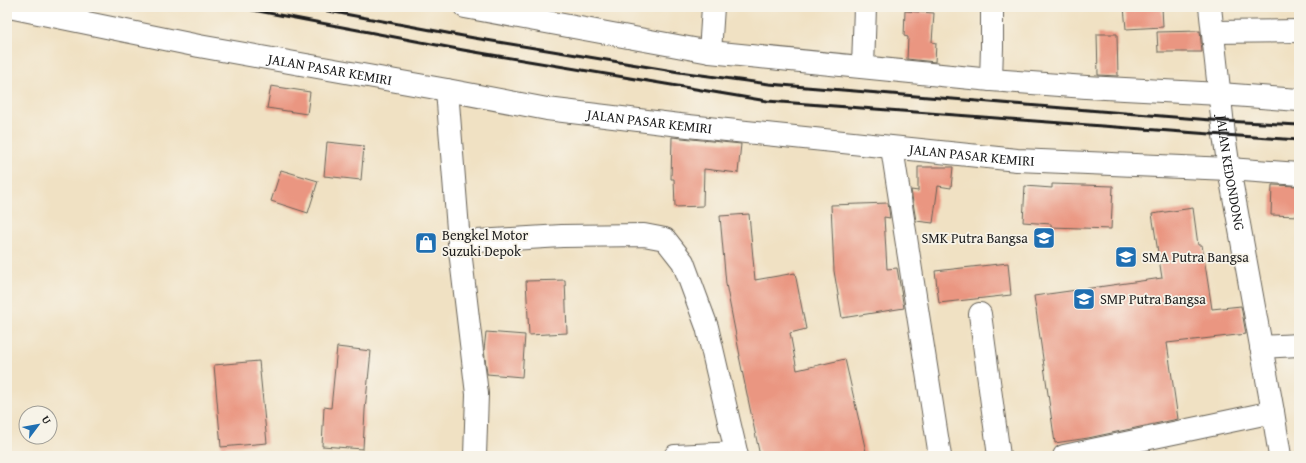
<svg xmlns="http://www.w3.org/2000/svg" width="1306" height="463" viewBox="0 0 1306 463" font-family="'Gentium Book Plus',serif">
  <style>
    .building { fill: #ea9681 }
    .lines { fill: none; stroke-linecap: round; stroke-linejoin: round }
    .minor-casing { stroke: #666156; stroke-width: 24 }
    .minor { stroke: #fff; stroke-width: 22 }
    .rail { stroke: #1c1c1c; stroke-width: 3 }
    .labels { text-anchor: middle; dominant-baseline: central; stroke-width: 3.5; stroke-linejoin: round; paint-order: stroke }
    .street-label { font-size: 14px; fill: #1c1c1c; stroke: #f7f3e8 }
    .poi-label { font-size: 14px; fill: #1c1c1c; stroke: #f7f3e8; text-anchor: start }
  </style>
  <rect width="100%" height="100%" fill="#f7f3e8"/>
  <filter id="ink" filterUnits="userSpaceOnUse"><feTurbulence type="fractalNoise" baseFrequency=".025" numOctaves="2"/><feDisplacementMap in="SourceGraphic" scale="8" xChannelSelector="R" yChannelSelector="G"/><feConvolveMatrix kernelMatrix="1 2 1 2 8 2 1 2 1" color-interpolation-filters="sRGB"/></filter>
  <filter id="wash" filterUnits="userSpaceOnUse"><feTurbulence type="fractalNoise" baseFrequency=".012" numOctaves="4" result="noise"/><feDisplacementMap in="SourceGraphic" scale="16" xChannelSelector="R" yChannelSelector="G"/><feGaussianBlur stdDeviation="0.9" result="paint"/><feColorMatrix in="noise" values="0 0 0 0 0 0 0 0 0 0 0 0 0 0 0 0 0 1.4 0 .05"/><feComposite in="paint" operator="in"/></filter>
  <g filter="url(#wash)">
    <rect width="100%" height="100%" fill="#f0e1c3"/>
    <g id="blocks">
      <g class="building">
        <path d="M 1124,7 L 1162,7 L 1163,27 L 1126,29 Z"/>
        <path d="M 905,11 L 934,13 L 932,42 L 936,43 L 935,62 L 907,59 L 908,37 L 904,36 Z"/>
        <path d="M 1200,31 L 1202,52 L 1158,52 L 1157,32 Z"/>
        <path d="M 1097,34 L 1117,34 L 1118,76 L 1098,75 Z"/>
        <path d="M 271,86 L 310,92 L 307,114 L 267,108 Z"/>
        <path d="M 672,137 L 741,144 L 738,173 L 704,169 L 703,206 L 675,207 L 674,179 L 671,179 Z"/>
        <path d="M 327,142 L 364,146 L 361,180 L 324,176 Z"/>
        <path d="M 918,167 L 953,167 L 951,188 L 938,186 L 933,223 L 916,221 L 911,190 L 918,191 Z"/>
        <path d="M 281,170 L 318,181 L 308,213 L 271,201 Z"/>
        <path d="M 1052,184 L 1113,186 L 1111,229 L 1051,227 L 1051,224 L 1023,222 L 1025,186 L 1052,188 Z"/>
        <path d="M 1272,185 L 1299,186 L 1299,216 L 1271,215 Z"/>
        <path d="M 888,203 L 890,218 L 884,217 L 887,269 L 897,268 L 904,308 L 842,318 L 834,271 L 831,205 Z"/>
        <path d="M 1193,208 L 1198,245 L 1202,245 L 1212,309 L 1241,306 L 1246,334 L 1167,343 L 1178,419 L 1088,438 L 1055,443 L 1034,296 L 1162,278 L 1152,214 Z"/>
        <path d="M 749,214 L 755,280 L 795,273 L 806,329 L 790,333 L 797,370 L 845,359 L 867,456 L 760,456 L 739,356 L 740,356 L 726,284 L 720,216 Z"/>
        <path d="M 1008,263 L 1011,295 L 939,303 L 935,271 Z"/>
        <path d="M 565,280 L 567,333 L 529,335 L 526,281 Z"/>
        <path d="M 486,332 L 525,335 L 522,377 L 487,374 L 484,350 Z"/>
        <path d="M 337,347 L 371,351 L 365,410 L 363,449 L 322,446 L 324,407 L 331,408 Z"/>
        <path d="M 259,361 L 267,443 L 221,447 L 214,365 Z"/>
      </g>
    </g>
  </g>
  <g filter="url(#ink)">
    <use href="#blocks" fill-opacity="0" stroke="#666156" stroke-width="1"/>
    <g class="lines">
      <g class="minor-casing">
        <g id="minor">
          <path id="s1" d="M 9,7 L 199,46 L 447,90 L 547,109 L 688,126 L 1017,160 L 1229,169 L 1299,174"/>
          <path d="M 465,7 L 710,52 L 991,80 L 1086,87 L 1220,94 L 1299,100"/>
          <path id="s2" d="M 1210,7 L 1224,135 L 1229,169 L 1273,412 L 1280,456"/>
          <path d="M 1213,32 L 1299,31"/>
          <path d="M 710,52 L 713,7"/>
          <path d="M 863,67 L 865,7"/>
          <path d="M 991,80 L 992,47 L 992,7"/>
          <path d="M 447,90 L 459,242 L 477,394 L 475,456"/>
          <path d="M 892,148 L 940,456"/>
          <path d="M 459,242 L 562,236 L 644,235 L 665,239 L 683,262 L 707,327 L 737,456"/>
          <path d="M 980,314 L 999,456"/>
          <path d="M 1261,347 L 1299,345"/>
          <path d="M 675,456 L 736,453"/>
          <path d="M 1064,456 L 1273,412"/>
        </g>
      </g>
      <use href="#minor" class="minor"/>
      <g class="rail">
        <path d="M 237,7 L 463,50 L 767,101 L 1224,135 L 1299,140"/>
        <path d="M 307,7 L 474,38 L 679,72 L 769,84 L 1223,121 L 1299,125"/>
      </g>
    </g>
  </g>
  <defs>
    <g id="school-square" transform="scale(1.15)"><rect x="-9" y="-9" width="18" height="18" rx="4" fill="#1f6fb2" stroke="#f7f3e8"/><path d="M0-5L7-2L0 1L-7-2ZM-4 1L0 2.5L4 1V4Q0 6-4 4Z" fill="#fff"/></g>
    <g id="shop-square" transform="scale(1.15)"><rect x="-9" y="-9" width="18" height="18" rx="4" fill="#1f6fb2" stroke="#f7f3e8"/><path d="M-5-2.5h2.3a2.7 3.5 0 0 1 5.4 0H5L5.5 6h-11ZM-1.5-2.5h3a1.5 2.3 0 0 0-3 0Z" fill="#fff"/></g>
  </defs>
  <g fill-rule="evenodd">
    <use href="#school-square" x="1044" y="238"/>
    <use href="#shop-square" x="426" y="243"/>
    <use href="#school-square" x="1126" y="257"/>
    <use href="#school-square" x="1084" y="299"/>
  </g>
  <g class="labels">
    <g class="street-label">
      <text stroke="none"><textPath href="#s1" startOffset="327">JALAN PASAR KEMIRI</textPath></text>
      <text stroke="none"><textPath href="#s1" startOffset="651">JALAN PASAR KEMIRI</textPath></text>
      <text stroke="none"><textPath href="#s1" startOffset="975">JALAN PASAR KEMIRI</textPath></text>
      <text stroke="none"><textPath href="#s2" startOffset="167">JALAN KEDONDONG</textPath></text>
    </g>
    <g class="poi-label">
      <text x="442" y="235">Bengkel Motor<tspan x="442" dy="16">Suzuki Depok</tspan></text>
      <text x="1028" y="238" text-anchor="end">SMK Putra Bangsa</text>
      <text x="1142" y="257">SMA Putra Bangsa</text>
      <text x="1100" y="299">SMP Putra Bangsa</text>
    </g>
  </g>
  <rect width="1306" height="463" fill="none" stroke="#f7f3e8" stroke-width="24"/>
  <g transform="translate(38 425) rotate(58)"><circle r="19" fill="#f7f3e8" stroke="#9f9d96"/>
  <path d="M0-3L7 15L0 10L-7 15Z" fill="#1f6fb2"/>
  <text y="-6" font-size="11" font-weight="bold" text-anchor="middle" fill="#1c1c1c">U</text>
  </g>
</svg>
